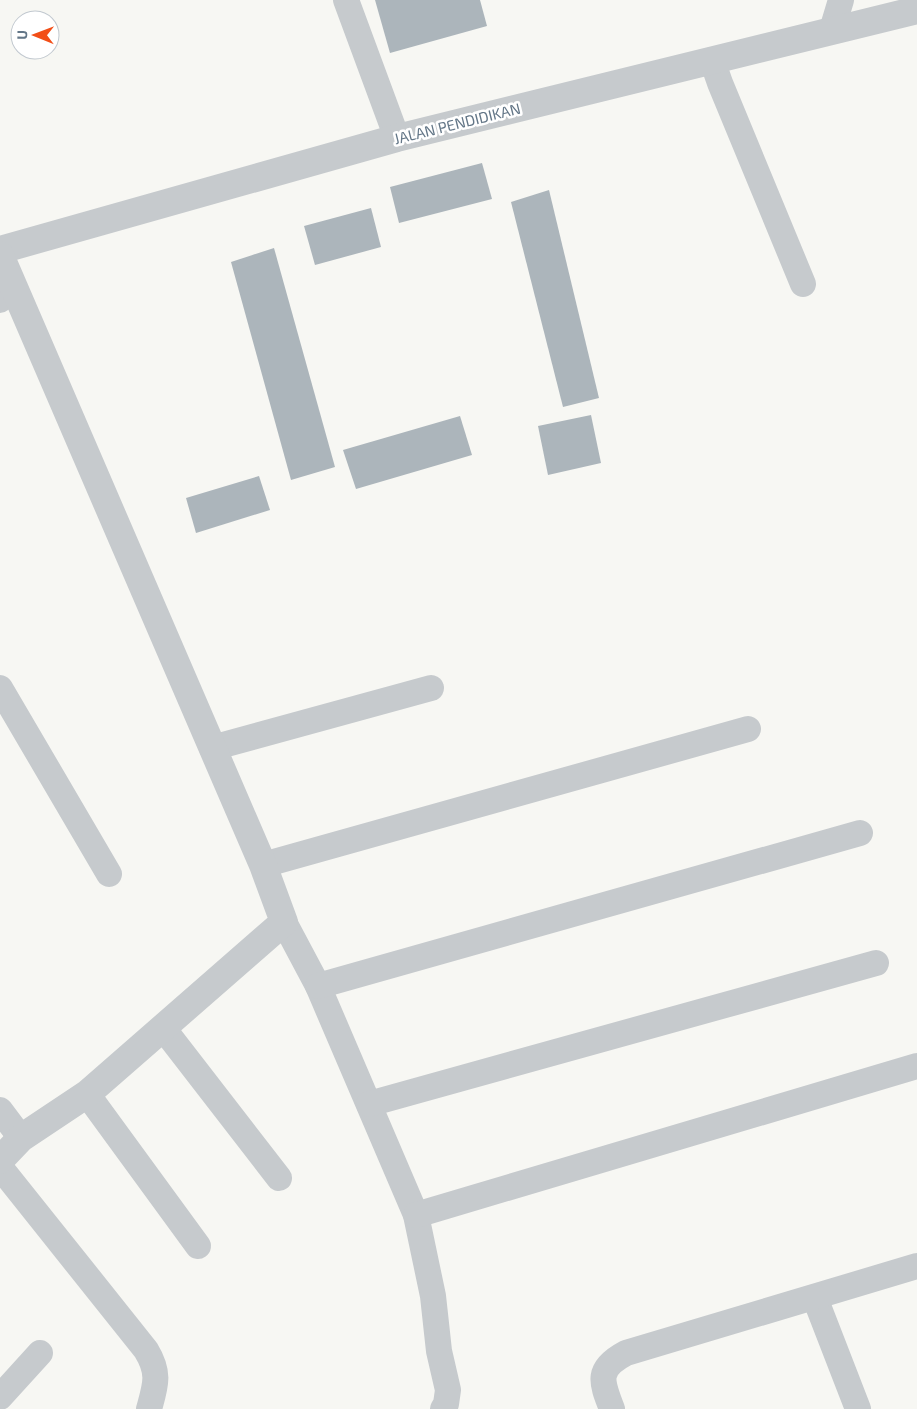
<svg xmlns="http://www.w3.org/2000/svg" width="917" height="1409" viewBox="0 0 917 1409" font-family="'Exo 2',sans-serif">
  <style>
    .building { fill: #acb5bb }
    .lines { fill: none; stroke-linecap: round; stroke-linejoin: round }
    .minor { stroke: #c6cacd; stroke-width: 26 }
    .tertiary { stroke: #c6cacd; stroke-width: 28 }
    .labels { text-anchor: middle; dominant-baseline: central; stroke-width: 5; stroke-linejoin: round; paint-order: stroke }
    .street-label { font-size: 15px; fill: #637687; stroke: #fff }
  </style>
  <rect width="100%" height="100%" fill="#f7f7f3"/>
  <g class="building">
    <path d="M 375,0 L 480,0 L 487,26 L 390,53 Z"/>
    <path d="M 482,163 L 492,199 L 399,223 L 390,187 Z"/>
    <path d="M 549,190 L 599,398 L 563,407 L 511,202 Z"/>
    <path d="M 371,208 L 381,247 L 315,265 L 304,226 Z"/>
    <path d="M 274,248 L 335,467 L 291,480 L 231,262 Z"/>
    <path d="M 591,415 L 601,463 L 548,475 L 538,426 Z"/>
    <path d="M 460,416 L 472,455 L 356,489 L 343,450 Z"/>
    <path d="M 259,476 L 270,510 L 196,533 L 186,498 Z"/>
  </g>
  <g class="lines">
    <g class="minor">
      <path d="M 346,0 L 397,138"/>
      <path d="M 832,30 L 841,0"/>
      <path d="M 712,60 L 720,83 L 803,284"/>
      <path d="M 0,300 L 14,288"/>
      <path d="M 0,688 L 109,874"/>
      <path d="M 212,748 L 431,688"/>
      <path d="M 263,865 L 748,729"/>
      <path d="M 284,922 L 318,986 L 416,1215 L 433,1296 L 439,1351 L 448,1390 L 446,1404 L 443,1409"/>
      <path d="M 318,986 L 860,833"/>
      <path d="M 163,1028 L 279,1178"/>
      <path d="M 87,1094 L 198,1246"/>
      <path d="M 369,1104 L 876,963"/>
      <path d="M 0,1110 L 21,1138"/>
      <path d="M 0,1167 L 146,1350 C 160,1373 156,1384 149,1409"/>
      <path d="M 416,1215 L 917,1066"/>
      <path d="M 815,1298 L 858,1409"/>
      <path d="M 0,1397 L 40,1353"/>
      <path d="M 612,1409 C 601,1381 596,1369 626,1353 L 917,1266"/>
    </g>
    <g class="tertiary">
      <path d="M 0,250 L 397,138 L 917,10"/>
      <path d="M 0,255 L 263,865 L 284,922 L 87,1094 L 21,1138 L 0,1160"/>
    </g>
  </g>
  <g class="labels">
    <g class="street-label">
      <text transform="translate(457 123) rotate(-14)">JALAN PENDIDIKAN</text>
    </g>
  </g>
  <g transform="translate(35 35) rotate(271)"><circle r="24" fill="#ffffff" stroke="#c1c8cf"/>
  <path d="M0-4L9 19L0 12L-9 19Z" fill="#f24e17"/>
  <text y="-8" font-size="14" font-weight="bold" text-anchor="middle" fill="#637687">U</text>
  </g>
</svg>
